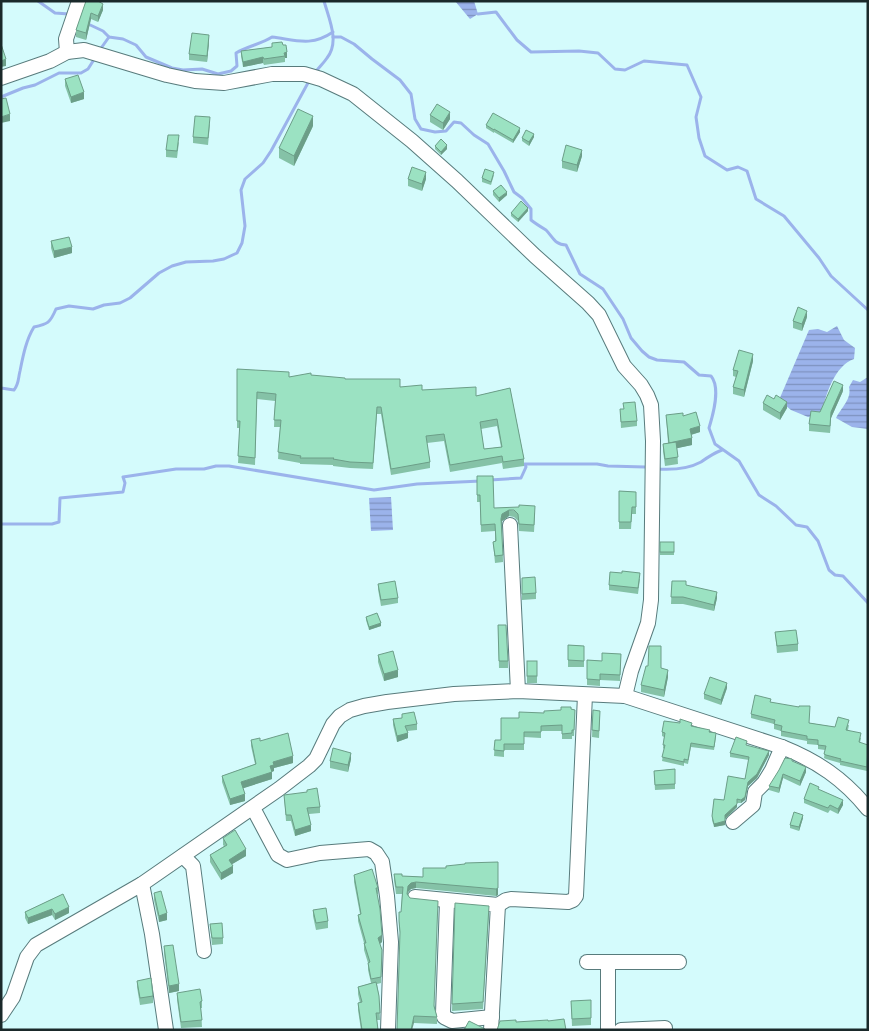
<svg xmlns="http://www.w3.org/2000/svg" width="869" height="1031" viewBox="0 0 869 1031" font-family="'Nunito Sans',sans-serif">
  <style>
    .water { fill: url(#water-rules) }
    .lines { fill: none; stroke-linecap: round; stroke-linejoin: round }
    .stream { stroke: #9bb3eb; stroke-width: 3 }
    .minor-casing { stroke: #587b7c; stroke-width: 16 }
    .minor { stroke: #fff; stroke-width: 14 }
    .wall { fill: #85c2a7; fill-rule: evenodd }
    .shaded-wall { fill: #6c9e88 }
    .building { fill: #9be2c2; stroke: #6c9e88; fill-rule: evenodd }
  </style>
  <defs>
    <pattern id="water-rules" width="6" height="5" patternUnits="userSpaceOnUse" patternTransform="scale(1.25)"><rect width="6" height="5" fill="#9bb3eb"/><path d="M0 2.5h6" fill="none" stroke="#7e92bf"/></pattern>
  </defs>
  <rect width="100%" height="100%" fill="#d4fbfc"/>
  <g class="water">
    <path d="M 455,1 L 474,1 L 478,14 L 470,19 Z"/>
    <path d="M 837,326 L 844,340 L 855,348 L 854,359 C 834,366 826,395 821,414 L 808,417 L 791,410 L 779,400 L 809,330 L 818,329 L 827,332 Z"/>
    <path d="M 868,377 L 868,429 L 852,427 L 836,418 C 841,408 852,399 849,387 L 853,380 L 860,382 Z"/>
    <path d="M 391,497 L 393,530 L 371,531 L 369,498 Z"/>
  </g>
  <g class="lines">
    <g class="stream">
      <path d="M 38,1 L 55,13 L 69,14"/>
      <path d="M 478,14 L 496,12 L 517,40 L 531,52 L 579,51 L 598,53 L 615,69 L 625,70 L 644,61 L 687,65 L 701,97 L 696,117 L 699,138 L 705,156 L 727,170 L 738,167 L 747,171 L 756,199 L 784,216 L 819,258 L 831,276 L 868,310"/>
      <path d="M 86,23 L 103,31 L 109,37 L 123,39 L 136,45 L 146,57 L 172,68 L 183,70 L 202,69 L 218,74 L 231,71 L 237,66 L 236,53 C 248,46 261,44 272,37 C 296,40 311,47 333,32"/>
      <path d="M 333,37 L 341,37 L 354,44 L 372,59 L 400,80 L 411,94 L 415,119 L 421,129 L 435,132 L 446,131 L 454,122 L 461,123 L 474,135 L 488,144 L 504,171 L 514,192 L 522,198 L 531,209 L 531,220 C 536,224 541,227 546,230 C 553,237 555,245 566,245 L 580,274 L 603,289 L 623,319 L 631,338 L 642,351 L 649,357 L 657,360 L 684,362 L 699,375 L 711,376 C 721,388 713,415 709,428 L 715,444 L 739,461 L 759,495 L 776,506 L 796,525 L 807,527 L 818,541 L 829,570 L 835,575 L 843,576 L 868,603"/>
      <path d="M 99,51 L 109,37"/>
      <path d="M 315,73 C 318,68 323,64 327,58 C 340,42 329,19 324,1"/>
      <path d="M 1,97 L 23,88 L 35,85 L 59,73 L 81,73 L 88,69 L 95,58"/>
      <path d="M 1,388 L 14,390 C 19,384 18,379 20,371 C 23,356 26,340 34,327 C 48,324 50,323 56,309 L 69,306 L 93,309 L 104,305 L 120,303 L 130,298 L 159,273 L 172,266 L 186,262 L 213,261 L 224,259 L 237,253 L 242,243 L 245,226 L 241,190 L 245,179 L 263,163 L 271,151 L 309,81"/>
      <path d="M 657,469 C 671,470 688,469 701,462 C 708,457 714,453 722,450"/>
      <path d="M 490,480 L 521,478 L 526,467 L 525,464 L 597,464 L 608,466 L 645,467"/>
      <path d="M 1,524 L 52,524 L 59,522 L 60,498 L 123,492 L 125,483 L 123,477 L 176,469 L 204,469 L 216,466 L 229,466 L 374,490 L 417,484 L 481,481"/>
    </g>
    <g class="minor-casing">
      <g id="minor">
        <path d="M 67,52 L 66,39 L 79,1"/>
        <path d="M 1,78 L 50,61 L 67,52 L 84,50 L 167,75 L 195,81 L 224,83 L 272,74 L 304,74 L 321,79 L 353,94 L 412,141 L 457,181 L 535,256 L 588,303 L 599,315 L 624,366 L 641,385 L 647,395 L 651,405 L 653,441 L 651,600 L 648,623 L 631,671 L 625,696"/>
        <path d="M 510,525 L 518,691"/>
        <path d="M 253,808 L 278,855 L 287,860 L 320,853 L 369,849 L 376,853 L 382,862 L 387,896 L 391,942 L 388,1030"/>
        <path d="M 733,822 L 753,805 L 755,792 L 764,783 L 772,770 L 782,747"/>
        <path d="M 183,856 L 193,866 L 204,951"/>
        <path d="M 142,884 L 152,934 L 166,1030"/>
        <path d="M 415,897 L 498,905 L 491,1030"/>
        <path d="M 447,902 L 443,1013 L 444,1017 L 452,1021 L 492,1017"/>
        <path d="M 498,905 L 506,900 L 511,899 L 568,902 L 573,900 L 576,896 L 585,695"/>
        <path d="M 587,962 L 679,962"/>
        <path d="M 608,963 L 608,1030"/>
        <path d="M 1,1015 L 13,997 L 27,957 L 36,945 L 142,884 L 279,789 L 309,766 L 316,759 L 333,724 L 340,716 L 350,710 L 364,706 L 387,702 L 454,694 L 518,691 L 625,696 L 782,747 C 817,761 844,779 868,809"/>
        <path d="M 621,1030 L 665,1028"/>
      </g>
    </g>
    <use href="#minor" class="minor"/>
  </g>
  <g class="wall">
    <path d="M 86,1 L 103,10 L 98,22 L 91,19 L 86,40 L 76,37 L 76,30 Z"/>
    <path d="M 209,42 L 207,62 L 189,60 L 189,54 Z"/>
    <path d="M 272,43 L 287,58 L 285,58 L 285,62 L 264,65 L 263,63 L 243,67 L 241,56 L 241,51 L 272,47 Z"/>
    <path d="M 65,79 L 84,99 L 71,103 L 65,86 Z"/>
    <path d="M 430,115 L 450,119 L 443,130 L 430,122 Z"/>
    <path d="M 210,124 L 208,145 L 193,143 L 193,137 Z"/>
    <path d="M 486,125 L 520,132 L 513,143 L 494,132 L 494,133 L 486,128 Z"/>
    <path d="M 313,126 L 294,166 L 279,158 L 279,148 Z"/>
    <path d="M 534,137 L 529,146 L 522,141 L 522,138 Z"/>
    <path d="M 179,142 L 177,158 L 166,157 L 166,150 Z"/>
    <path d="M 435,146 L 447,149 L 441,155 L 435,149 Z"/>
    <path d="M 582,156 L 577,172 L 562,168 L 562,161 Z"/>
    <path d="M 494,175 L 491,185 L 482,182 L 482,178 Z"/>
    <path d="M 408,179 L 426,179 L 422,191 L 408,186 Z"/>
    <path d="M 493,191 L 507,195 L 499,202 L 493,195 Z"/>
    <path d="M 528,211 L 518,222 L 511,216 L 511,213 Z"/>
    <path d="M 51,241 L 72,253 L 54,258 L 51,248 Z"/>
    <path d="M 807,317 L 802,331 L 793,328 L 793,321 Z"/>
    <path d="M 753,361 L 744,397 L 733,394 L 733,387 L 736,377 L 733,376 L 733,370 Z"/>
    <path d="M 237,369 L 289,377 L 311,375 L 345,379 L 422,390 L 476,396 L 510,388 L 524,459 L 524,466 L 503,469 L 502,463 L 450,472 L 444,441 L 427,443 L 430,462 L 430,468 L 391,475 L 381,414 L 377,414 L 373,469 L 350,468 L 333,466 L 333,465 L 300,464 L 300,463 L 278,459 L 280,427 L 274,427 L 275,401 L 257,399 L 255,465 L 238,463 L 240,428 L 237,428 ZM 497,426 L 501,447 L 484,449 L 481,429 Z"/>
    <path d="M 843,391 L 831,418 L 830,433 L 809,431 L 809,424 L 820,412 Z"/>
    <path d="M 774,399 L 787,408 L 780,420 L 763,410 L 763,403 Z"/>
    <path d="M 620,409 L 637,421 L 637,426 L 621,428 Z"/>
    <path d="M 666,415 L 683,416 L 700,432 L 691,435 L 692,445 L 677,448 L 678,464 L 665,466 L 663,451 L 663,444 L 668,443 Z"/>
    <path d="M 477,476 L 494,508 L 535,513 L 534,532 L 519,531 L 518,521 L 514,517 L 509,516 L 502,521 L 502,524 L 503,562 L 495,563 L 493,542 L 495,541 L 495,531 L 481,532 L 480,502 L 477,502 Z"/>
    <path d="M 619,491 L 636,492 L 636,514 L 632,514 L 631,529 L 619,529 Z"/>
    <rect x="660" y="542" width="14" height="13"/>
    <path d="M 622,573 L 640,579 L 638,594 L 609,590 L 609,585 Z"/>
    <path d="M 522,578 L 536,593 L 536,599 L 522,600 Z"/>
    <path d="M 672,581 L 686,585 L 717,598 L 714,611 L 683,604 L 671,604 Z"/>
    <path d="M 378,584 L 398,598 L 398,603 L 381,606 L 378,589 Z"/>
    <path d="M 366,617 L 381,626 L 369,630 L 366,620 Z"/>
    <path d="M 498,625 L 508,661 L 508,668 L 499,668 Z"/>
    <path d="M 775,632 L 798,644 L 798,651 L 777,653 Z"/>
    <path d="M 568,645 L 584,646 L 584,667 L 568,667 Z"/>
    <path d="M 621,654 L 620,681 L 600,680 L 600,686 L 587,685 L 587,660 L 602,661 Z"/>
    <path d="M 378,655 L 398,677 L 384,681 L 378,662 Z"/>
    <path d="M 537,661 L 537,683 L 527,683 L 527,676 Z"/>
    <path d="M 661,668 L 668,677 L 664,697 L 641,692 L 641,685 Z"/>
    <path d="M 727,688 L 721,705 L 704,699 L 704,694 Z"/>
    <path d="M 771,702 L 810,723 L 835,727 L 849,725 L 848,730 L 861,738 L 860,743 L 868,745 L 867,771 L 840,765 L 840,763 L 826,759 L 824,758 L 825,750 L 818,749 L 818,745 L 807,744 L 807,741 L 781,736 L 781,731 L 774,729 L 774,724 L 751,718 L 751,714 Z"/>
    <path d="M 571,709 L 575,710 L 574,736 L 572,736 L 572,739 L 562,739 L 562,731 L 541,731 L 541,738 L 524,737 L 524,750 L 504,750 L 504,757 L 494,756 L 495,740 L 501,740 L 544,713 Z"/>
    <path d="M 593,710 L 600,717 L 599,738 L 592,737 Z"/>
    <path d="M 402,714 L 417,724 L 417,730 L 407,731 L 408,738 L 397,742 L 393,725 L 393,719 L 402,718 Z"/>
    <path d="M 692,726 L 710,732 L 716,737 L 714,750 L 691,747 L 688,764 L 684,763 L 684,766 L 662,761 L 664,749 L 663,748 L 664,737 L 662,736 L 662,732 Z"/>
    <path d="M 251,740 L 260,741 L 293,763 L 274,768 L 274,771 L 272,772 L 272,779 L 243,788 L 245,801 L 230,805 L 222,782 L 222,776 L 255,764 L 251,746 Z"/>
    <path d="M 747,746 L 769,755 L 757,778 L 748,786 L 745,800 L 741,803 L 737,803 L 737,807 L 725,819 L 725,825 L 714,827 L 712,820 L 714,799 L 724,800 L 745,779 L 749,760 L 730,757 L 730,753 Z"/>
    <path d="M 351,759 L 348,772 L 330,768 L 330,761 Z"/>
    <path d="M 792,761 L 806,772 L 800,786 L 783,778 L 779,793 L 769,790 L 769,786 Z"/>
    <path d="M 675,769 L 675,789 L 655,790 L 654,771 Z"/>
    <path d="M 819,790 L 843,805 L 838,814 L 830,810 L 828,813 L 804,803 L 804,799 Z"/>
    <path d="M 284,795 L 320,807 L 320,813 L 309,814 L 311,831 L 295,836 L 291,821 L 286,821 Z"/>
    <path d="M 803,818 L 799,831 L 790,828 L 790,825 Z"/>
    <path d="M 223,838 L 246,856 L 232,864 L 233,873 L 221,880 L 210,862 L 210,855 L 224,846 L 223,845 Z"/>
    <path d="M 498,862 L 498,895 L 496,896 L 416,888 L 411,889 L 408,892 L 437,1017 L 437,1024 L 414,1023 L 399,927 L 399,921 L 401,912 L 402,894 L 396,894 L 394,880 L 394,874 L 402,876 L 423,877 L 446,868 Z"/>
    <path d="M 354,875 L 378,888 L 378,894 L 377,894 L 382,942 L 380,944 L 382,950 L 381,983 L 377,984 L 379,996 L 380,1020 L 377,1020 L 378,1030 L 361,1030 L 358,1010 L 358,1003 L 360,1003 L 358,994 L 358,987 L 371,983 L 368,970 L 368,963 L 364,950 L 364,943 L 358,921 L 358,915 L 360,914 L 354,882 Z"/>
    <path d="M 154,893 L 167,920 L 159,922 L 154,900 Z"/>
    <path d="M 63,894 L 69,913 L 55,920 L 52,915 L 28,924 L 25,918 L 25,912 Z"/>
    <path d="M 455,903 L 489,913 L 483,1009 L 452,1011 Z"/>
    <path d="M 313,910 L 328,921 L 328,928 L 316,930 L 313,916 Z"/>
    <path d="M 210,924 L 223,938 L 223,944 L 212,945 Z"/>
    <path d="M 164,946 L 179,991 L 169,993 L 164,953 Z"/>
    <path d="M 137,981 L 153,996 L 153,1003 L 140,1005 L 137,987 Z"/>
    <path d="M 177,993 L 202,1001 L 202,1008 L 201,1008 L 202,1027 L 181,1028 L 177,1000 Z"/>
    <path d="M 571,1001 L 591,1018 L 591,1025 L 572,1026 Z"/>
  </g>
  <g class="shaded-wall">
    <path d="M 103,4 L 103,10 L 98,22 L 98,16 Z"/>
    <path d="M 91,13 L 91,19 L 86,40 L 86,33 Z"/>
    <path d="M 209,35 L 209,42 L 207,62 L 207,56 Z"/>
    <path d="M 287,52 L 287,58 L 285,58 L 284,53 Z"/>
    <path d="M 263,57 L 263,63 L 243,67 L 243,62 Z"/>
    <path d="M 6,59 L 6,66 L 1,67 L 1,61 Z"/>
    <path d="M 84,92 L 84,99 L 71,103 L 71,97 Z"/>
    <path d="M 450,112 L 450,119 L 443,130 L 443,123 Z"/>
    <path d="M 10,114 L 10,121 L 1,123 L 1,117 Z"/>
    <path d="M 313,116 L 313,126 L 294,166 L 294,156 Z"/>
    <path d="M 520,128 L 520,132 L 513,143 L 513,140 Z"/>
    <path d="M 534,134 L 534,137 L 529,146 L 529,142 Z"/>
    <path d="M 447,145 L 447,149 L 441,155 L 441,152 Z"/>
    <path d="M 582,150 L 582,156 L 577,172 L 577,165 Z"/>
    <path d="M 426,172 L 426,179 L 422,191 L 422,184 Z"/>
    <path d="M 507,192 L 507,195 L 499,202 L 499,198 Z"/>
    <path d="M 528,208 L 528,211 L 518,222 L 518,219 Z"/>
    <path d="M 72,247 L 72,253 L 54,258 L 54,251 Z"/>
    <path d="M 807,311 L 807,317 L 802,331 L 802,324 Z"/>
    <path d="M 753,354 L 753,361 L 744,397 L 744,390 Z"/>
    <path d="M 843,385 L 843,391 L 831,418 L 830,433 L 831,412 Z"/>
    <path d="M 787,402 L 787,408 L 780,420 L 780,413 Z"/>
    <path d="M 700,426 L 700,432 L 690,435 L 690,429 Z"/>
    <path d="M 692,438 L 692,445 L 669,450 L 669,443 Z"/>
    <path d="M 509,510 L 509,516 L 502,521 L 501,525 L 501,519 L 502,514 Z"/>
    <path d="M 717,592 L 717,598 L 714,611 L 714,605 Z"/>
    <path d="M 381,623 L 381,626 L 369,630 L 369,627 Z"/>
    <path d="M 398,670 L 398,677 L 384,681 L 384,674 Z"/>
    <path d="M 668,670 L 668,677 L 664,697 L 664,690 Z"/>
    <path d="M 727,683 L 727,688 L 721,705 L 721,700 Z"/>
    <path d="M 408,733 L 408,738 L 397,742 L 397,736 Z"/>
    <path d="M 769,751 L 769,755 L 757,778 L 748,786 L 745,800 L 741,803 L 741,800 L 748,782 Z"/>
    <path d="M 351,753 L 351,759 L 348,772 L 348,765 Z"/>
    <path d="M 293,756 L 293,763 L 274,768 L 274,771 L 270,772 L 270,766 L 273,762 Z"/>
    <path d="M 806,767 L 806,772 L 800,786 L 800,781 Z"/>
    <path d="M 272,772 L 272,779 L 241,789 L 241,782 Z"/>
    <path d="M 783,774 L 783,778 L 779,793 L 779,788 Z"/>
    <path d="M 245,794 L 245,801 L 230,805 L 230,799 Z"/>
    <path d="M 843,800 L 843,805 L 838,814 L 838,809 Z"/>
    <path d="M 737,804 L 737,807 L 725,819 L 725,815 Z"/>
    <path d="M 803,815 L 803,818 L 799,831 L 799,827 Z"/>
    <path d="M 725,821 L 725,825 L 714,827 L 714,824 Z"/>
    <path d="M 311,825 L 311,831 L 295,836 L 295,830 Z"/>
    <path d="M 246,849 L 246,856 L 229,866 L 229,860 Z"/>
    <path d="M 233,866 L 233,873 L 221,880 L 221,873 Z"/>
    <path d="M 416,882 L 416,888 L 411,889 L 408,892 L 407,900 L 408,886 L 411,883 Z"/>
    <path d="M 498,888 L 498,895 L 496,896 L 496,889 Z"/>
    <path d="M 69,907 L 69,913 L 55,920 L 55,914 Z"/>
    <path d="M 52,909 L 52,915 L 28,924 L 28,918 Z"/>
    <path d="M 167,913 L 167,920 L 159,922 L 159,916 Z"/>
    <path d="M 382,935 L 382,942 L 378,945 L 378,938 Z"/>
    <path d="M 179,984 L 179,991 L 169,993 L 169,986 Z"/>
    <path d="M 414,1016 L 414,1023 L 412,1030 L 411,1030 Z"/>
  </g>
  <g class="building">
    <path d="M 86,1 L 98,1 L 103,4 L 98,16 L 91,13 L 86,33 L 76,30 Z"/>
    <path d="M 192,33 L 209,35 L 207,56 L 189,54 Z"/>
    <path d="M 282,42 L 283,45 L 286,45 L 287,52 L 284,53 L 285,56 L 264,59 L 263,57 L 243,62 L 241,51 L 272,47 L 272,43 Z"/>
    <path d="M 1,44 L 6,59 L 1,61 Z"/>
    <path d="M 78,75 L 84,92 L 71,97 L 65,79 Z"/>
    <path d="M 6,98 L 10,114 L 1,117 L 1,99 Z"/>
    <path d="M 437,104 L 450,112 L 443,123 L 430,115 Z"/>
    <path d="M 298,109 L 313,116 L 294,156 L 279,148 Z"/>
    <path d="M 493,113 L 520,128 L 513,140 L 494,129 L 494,130 L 486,125 Z"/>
    <path d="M 195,116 L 210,117 L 208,138 L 193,137 Z"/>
    <path d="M 526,130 L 534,134 L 529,142 L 522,138 Z"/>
    <path d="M 168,135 L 179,135 L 177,151 L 166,150 Z"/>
    <path d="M 441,139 L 447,145 L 441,152 L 435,146 Z"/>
    <path d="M 566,145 L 582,150 L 577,165 L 562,161 Z"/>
    <path d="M 412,167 L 426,172 L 422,184 L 408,179 Z"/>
    <path d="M 485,169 L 494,172 L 491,182 L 482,178 Z"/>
    <path d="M 501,185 L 507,192 L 499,198 L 493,191 Z"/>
    <path d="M 521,201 L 528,208 L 518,219 L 511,213 Z"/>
    <path d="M 69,237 L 72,247 L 54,251 L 51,241 Z"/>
    <path d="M 798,307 L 807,311 L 802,324 L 793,321 Z"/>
    <path d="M 739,350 L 753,354 L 744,390 L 733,387 L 738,371 L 733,370 Z"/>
    <path d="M 237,369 L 289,372 L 289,377 L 311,373 L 311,375 L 345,378 L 345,379 L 400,379 L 400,387 L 422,385 L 422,390 L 476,387 L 476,396 L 510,388 L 524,459 L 503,462 L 502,456 L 450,465 L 444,434 L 426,436 L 430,462 L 391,469 L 381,407 L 377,407 L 373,463 L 350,462 L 333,459 L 334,458 L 300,458 L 301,456 L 278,452 L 281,420 L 274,420 L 276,394 L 257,392 L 255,458 L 238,456 L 240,421 L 237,421 ZM 497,419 L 502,447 L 484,449 L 480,422 Z"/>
    <path d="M 834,381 L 843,385 L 831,412 L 830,426 L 809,424 L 811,411 L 820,412 Z"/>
    <path d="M 767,395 L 774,399 L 776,395 L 787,402 L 780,413 L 763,403 Z"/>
    <path d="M 635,402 L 637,421 L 621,422 L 620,409 L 624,409 L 623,403 Z"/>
    <path d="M 696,412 L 700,426 L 690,429 L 692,438 L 669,443 L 666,415 L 683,413 L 683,416 Z"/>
    <path d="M 676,442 L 678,457 L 665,459 L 663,444 Z"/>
    <path d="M 477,476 L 493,476 L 494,508 L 519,507 L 519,505 L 535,506 L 534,525 L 519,524 L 518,514 L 514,510 L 509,510 L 502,514 L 501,519 L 503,555 L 495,556 L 493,542 L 496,541 L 495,524 L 481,525 L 480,495 L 477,495 Z"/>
    <path d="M 619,491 L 636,492 L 636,507 L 632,507 L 631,522 L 619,522 Z"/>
    <rect x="660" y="542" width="14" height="10"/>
    <path d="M 622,571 L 640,573 L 638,588 L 609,585 L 610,572 L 622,573 Z"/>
    <path d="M 535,577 L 536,593 L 522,594 L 522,578 Z"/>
    <path d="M 395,581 L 398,598 L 381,600 L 378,584 Z"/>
    <path d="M 672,581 L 686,581 L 686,585 L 717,592 L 714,605 L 683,597 L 671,597 Z"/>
    <path d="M 377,613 L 381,623 L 369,627 L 366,617 Z"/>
    <path d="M 498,625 L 506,625 L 508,661 L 499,661 Z"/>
    <path d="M 796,630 L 798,644 L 777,646 L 775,632 Z"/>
    <path d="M 568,645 L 584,646 L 584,661 L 568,660 Z"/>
    <path d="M 649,646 L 661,646 L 661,668 L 668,670 L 664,690 L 641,685 L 646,666 L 648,666 Z"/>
    <path d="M 393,651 L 398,670 L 384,674 L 378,655 Z"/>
    <path d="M 602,653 L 621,654 L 620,675 L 600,674 L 600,680 L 587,679 L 587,660 L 602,661 Z"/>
    <rect x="527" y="661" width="10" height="15"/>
    <path d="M 710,677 L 727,683 L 721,700 L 704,694 Z"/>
    <path d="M 755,695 L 771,699 L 770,702 L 799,707 L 799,706 L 810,706 L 809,723 L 835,727 L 838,717 L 849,720 L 846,730 L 861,733 L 859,742 L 868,745 L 867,767 L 840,761 L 841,759 L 826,755 L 824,754 L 826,746 L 818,745 L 818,740 L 807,739 L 807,736 L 781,731 L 782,726 L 774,724 L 775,720 L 751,714 Z"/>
    <path d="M 561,707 L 571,707 L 571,709 L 575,710 L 574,730 L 572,730 L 572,733 L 562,734 L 562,725 L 541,726 L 541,732 L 524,732 L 524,744 L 504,744 L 504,751 L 494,750 L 495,740 L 501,740 L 501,718 L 519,718 L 519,712 L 544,713 L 544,711 L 561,710 Z"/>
    <path d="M 593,710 L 600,711 L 599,731 L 592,730 Z"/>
    <path d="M 414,712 L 417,724 L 405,726 L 408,733 L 397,736 L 393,719 L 402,718 L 402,714 Z"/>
    <path d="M 680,719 L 692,723 L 691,726 L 710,730 L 709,732 L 716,733 L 714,747 L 691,743 L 688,760 L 684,759 L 684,762 L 662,757 L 665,745 L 663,745 L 665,733 L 662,732 L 664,721 L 680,723 Z"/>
    <path d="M 288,733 L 293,756 L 273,762 L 274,765 L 270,766 L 272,772 L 241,782 L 245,794 L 230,799 L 222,776 L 256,764 L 251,740 L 260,738 L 260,741 Z"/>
    <path d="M 736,737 L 747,741 L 746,745 L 769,751 L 757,774 L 748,782 L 745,797 L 741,800 L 737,799 L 737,804 L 725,815 L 725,821 L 714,824 L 712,816 L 714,799 L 724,800 L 728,776 L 745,779 L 749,757 L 730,753 Z"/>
    <path d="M 333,748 L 351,753 L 348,765 L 330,761 Z"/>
    <path d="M 785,758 L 792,759 L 792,761 L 806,767 L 800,781 L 783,774 L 779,788 L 769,786 L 779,770 Z"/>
    <path d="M 675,769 L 675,784 L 655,785 L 654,771 Z"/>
    <path d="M 810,783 L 819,787 L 818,789 L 843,800 L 838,809 L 830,805 L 828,808 L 804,799 Z"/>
    <path d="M 317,788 L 320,807 L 307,808 L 311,825 L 295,830 L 291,815 L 286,815 L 284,795 L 307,792 L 307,790 Z"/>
    <path d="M 794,812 L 803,815 L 799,827 L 790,825 Z"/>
    <path d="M 235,830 L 246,849 L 229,860 L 233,866 L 221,873 L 210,855 L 227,845 L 223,838 Z"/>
    <path d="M 498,862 L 498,888 L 496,889 L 416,882 L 411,883 L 408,886 L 407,894 L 410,898 L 438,901 L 434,1006 L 437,1017 L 414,1016 L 411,1030 L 397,1030 L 400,932 L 399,921 L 399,912 L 401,912 L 403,887 L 396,887 L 394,874 L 402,874 L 402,876 L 423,877 L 423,868 L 446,868 L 446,866 L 465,864 L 465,863 Z"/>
    <path d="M 372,869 L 378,888 L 376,888 L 380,909 L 382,935 L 378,938 L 382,950 L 381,977 L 371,979 L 368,963 L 370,962 L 364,943 L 366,943 L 358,915 L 361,914 L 354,875 Z"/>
    <path d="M 161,891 L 167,913 L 159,916 L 154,893 Z"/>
    <path d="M 63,894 L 69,907 L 55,914 L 52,909 L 28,918 L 25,912 Z"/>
    <path d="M 455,903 L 489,906 L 483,1002 L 452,1004 Z"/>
    <path d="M 326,908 L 328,921 L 316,923 L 313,910 Z"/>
    <path d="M 222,923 L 223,938 L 212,938 L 210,924 Z"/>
    <path d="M 173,945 L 179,984 L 169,986 L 164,946 Z"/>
    <path d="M 151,978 L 153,996 L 140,998 L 137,981 Z"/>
    <path d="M 376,982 L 379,996 L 380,1013 L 376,1013 L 378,1030 L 362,1030 L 358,1003 L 362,1002 L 358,987 Z"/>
    <path d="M 200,989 L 202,1001 L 200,1002 L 202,1020 L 181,1022 L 177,993 Z"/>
    <path d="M 591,1000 L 591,1018 L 572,1019 L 571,1001 Z"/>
    <path d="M 564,1019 L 566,1030 L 497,1030 L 500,1021 L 516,1020 L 516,1022 L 548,1020 L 548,1021 Z"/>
    <path d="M 469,1021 L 485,1029 L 484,1030 L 464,1030 Z"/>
  </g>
  <rect width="869" height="1031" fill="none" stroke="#1a292a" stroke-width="5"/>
</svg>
